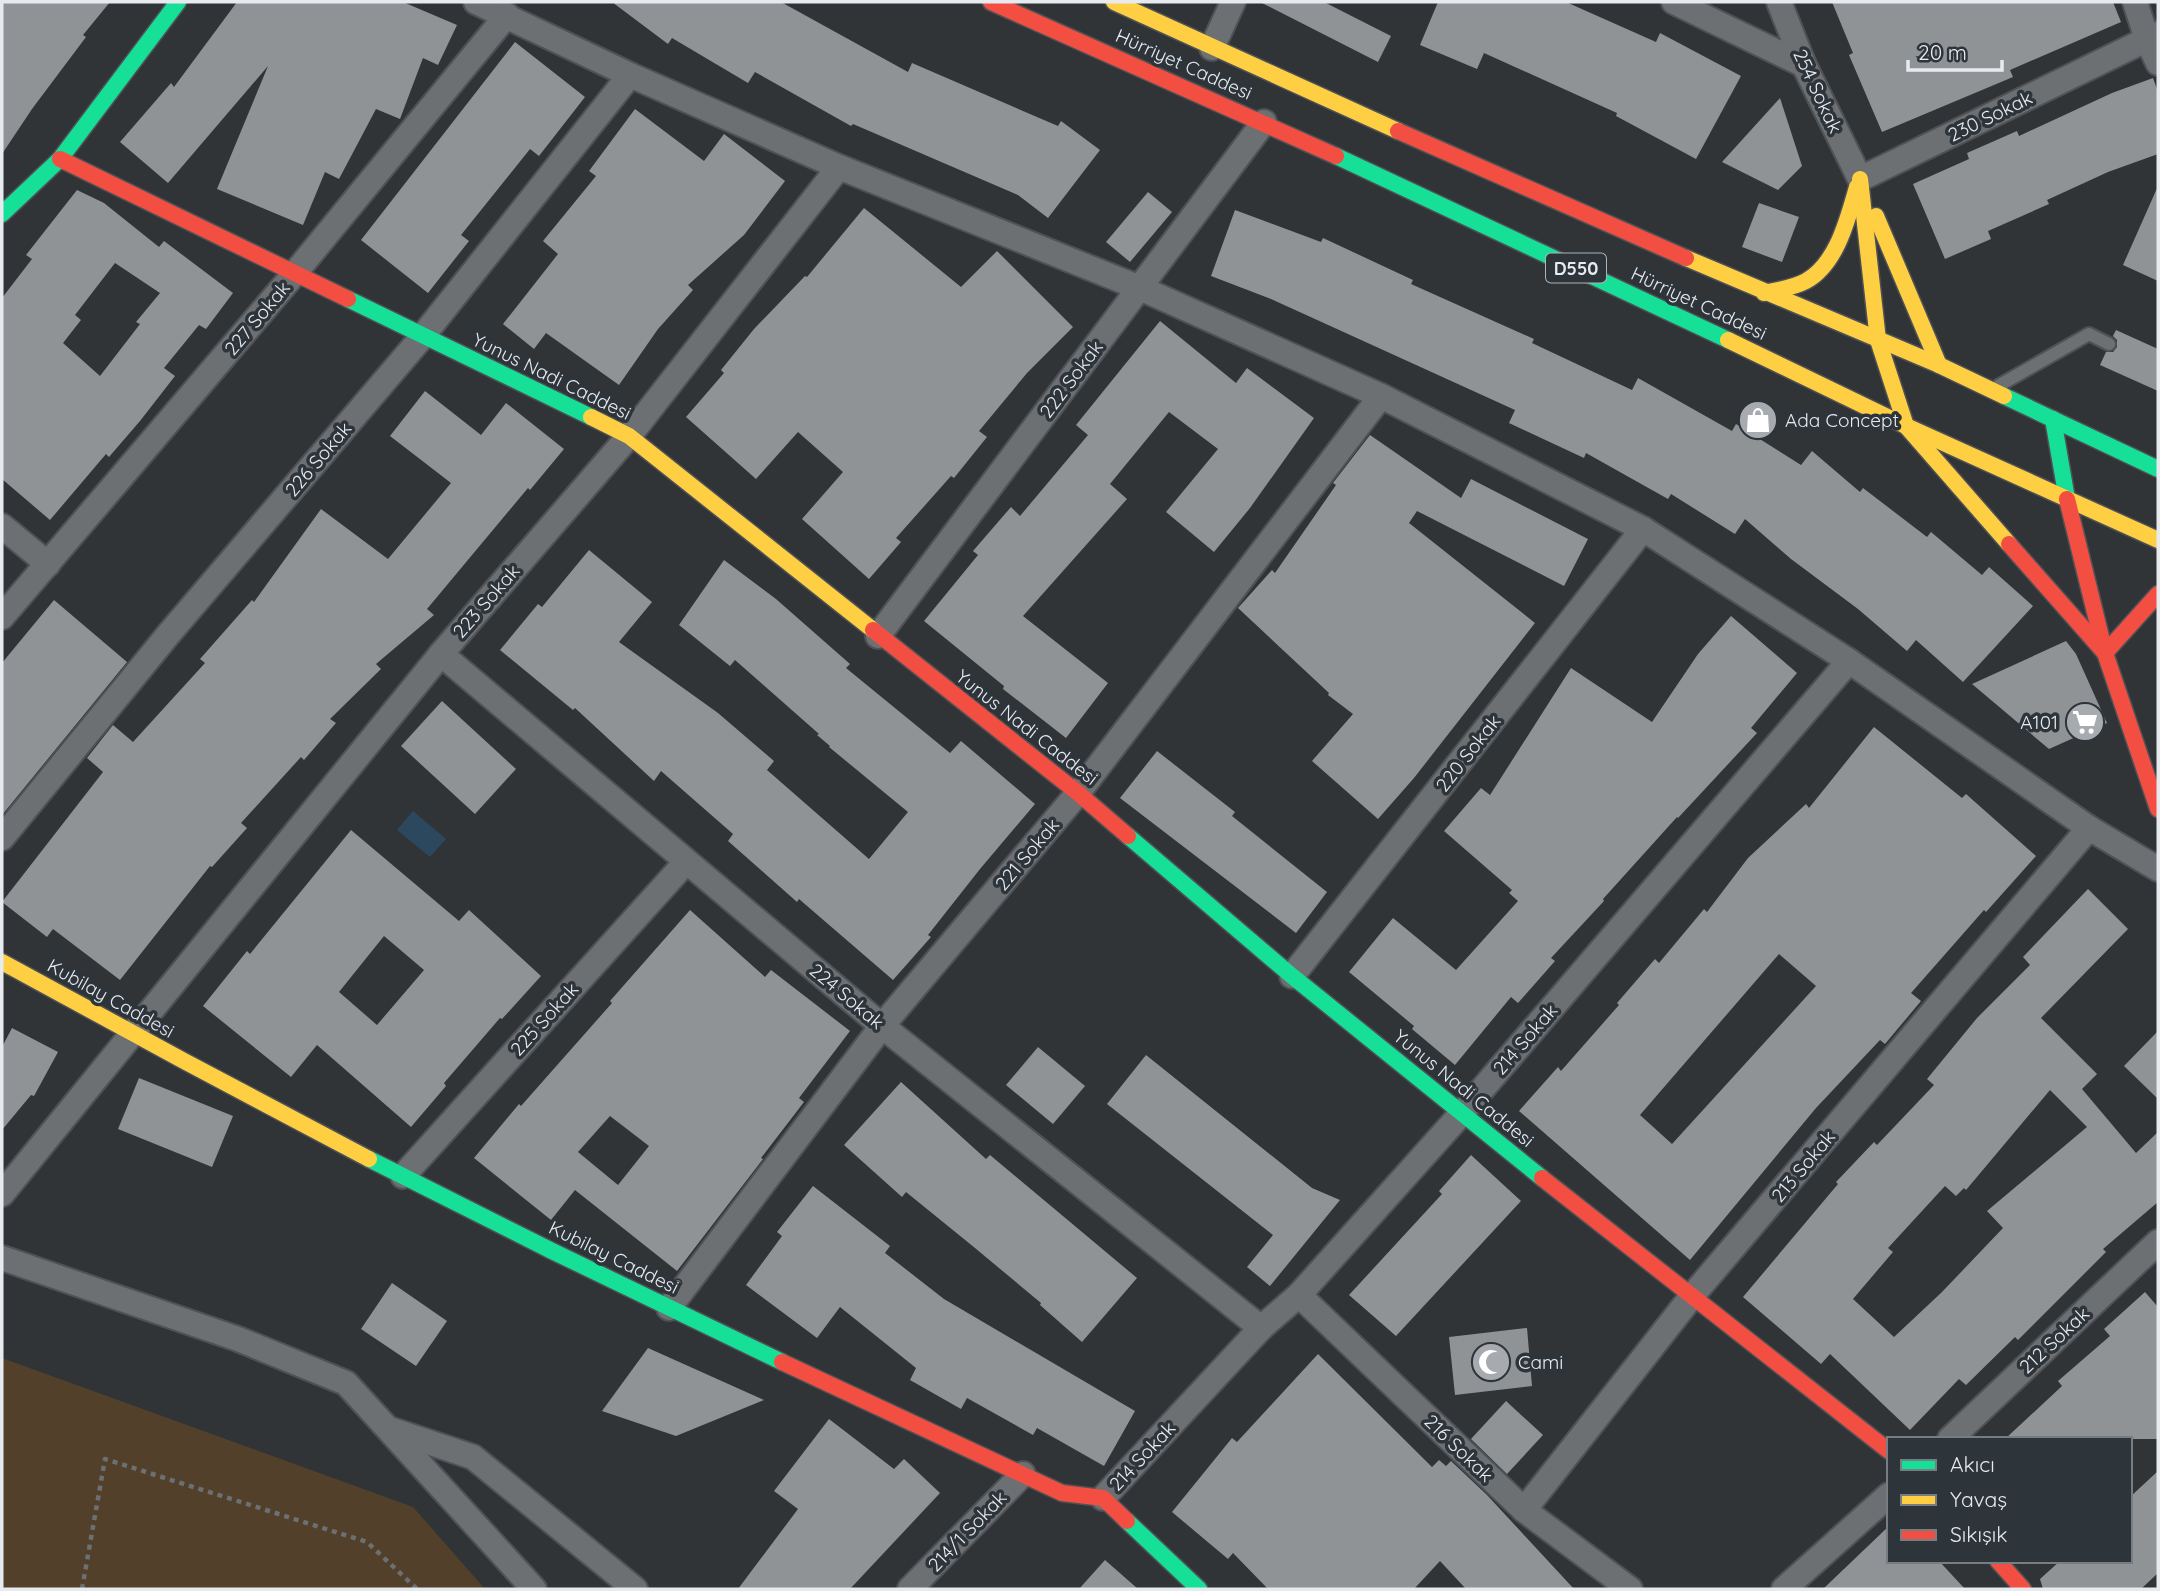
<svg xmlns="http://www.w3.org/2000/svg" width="2160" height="1591" viewBox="0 0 2160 1591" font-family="Quicksand,sans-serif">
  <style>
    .green { fill: #52402b }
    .water { fill: #2c485f }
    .building { fill: #909396; fill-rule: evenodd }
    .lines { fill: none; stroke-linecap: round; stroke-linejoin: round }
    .lane-casing { stroke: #4e5155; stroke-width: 16 }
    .street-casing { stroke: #4e5155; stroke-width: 28 }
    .fast-casing { stroke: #4e5155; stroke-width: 19 }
    .slow-casing { stroke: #4e5155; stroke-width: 19 }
    .jam-casing { stroke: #4e5155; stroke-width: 19 }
    .path { stroke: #6c7072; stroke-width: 4.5; stroke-dasharray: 5 5; stroke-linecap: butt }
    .lane { stroke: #6c7072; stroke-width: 12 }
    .street { stroke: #6c7072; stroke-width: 24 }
    .fast { stroke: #16e098; stroke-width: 16 }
    .slow { stroke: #ffcf43; stroke-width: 16 }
    .jam { stroke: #f24e42; stroke-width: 16 }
    .labels { text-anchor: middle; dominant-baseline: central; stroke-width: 7; stroke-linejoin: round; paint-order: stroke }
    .shield { fill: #2d343a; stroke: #afb4b9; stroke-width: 2 }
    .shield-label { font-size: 18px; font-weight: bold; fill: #e7ebef }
    .street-label { font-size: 19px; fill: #e7ebef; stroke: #2d343a }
    .poi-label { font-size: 19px; fill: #e7ebef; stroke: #2d343a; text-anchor: start }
  </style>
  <rect width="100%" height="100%" fill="#303437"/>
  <path class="green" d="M 2,1358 L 413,1507 L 485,1589 L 2,1589 Z"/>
  <path class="water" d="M 413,811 L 446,839 L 430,857 L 397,830 Z"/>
  <g class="building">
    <path d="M 2,2 L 110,2 L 83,35 L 86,37 L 32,109 L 2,154 Z"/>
    <path d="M 237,2 L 403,2 L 457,25 L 438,65 L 423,58 L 400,119 L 376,109 L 339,179 L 325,172 L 303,225 L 217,189 L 268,66 L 168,183 L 120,142 L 171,83 L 174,87 Z"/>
    <path d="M 612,2 L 781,2 L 908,72 L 912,63 L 1058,126 L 1061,121 L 1100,150 L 1048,218 L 1018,195 L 853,124 L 851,126 L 755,72 L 748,83 L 672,38 L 668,44 Z"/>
    <path d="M 1260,2 L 1324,2 L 1391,36 L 1378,62 Z"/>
    <path d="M 1438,2 L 1566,2 L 1656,42 L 1660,33 L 1741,76 L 1696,159 L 1616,116 L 1617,113 L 1484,53 L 1477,69 L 1420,45 Z"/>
    <path d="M 1832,2 L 2113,2 L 2121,22 L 2010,70 L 2013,77 L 1882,132 L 1849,55 L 1853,53 Z"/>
    <path d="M 515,42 L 585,97 L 539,156 L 530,149 L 461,235 L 469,241 L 428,293 L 361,240 Z"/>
    <path d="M 2153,78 L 2158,92 L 2158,154 L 2108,172 L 2047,200 L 2049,204 L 1988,231 L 1991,239 L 1945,259 L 1913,184 L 1969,159 L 1967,153 L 2017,131 L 2019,136 L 2112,93 Z"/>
    <path d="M 1780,98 L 1802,166 L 1778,190 L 1722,162 Z"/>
    <path d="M 635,109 L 704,161 L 724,134 L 785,181 L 744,235 L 688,285 L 693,290 L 658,329 L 619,385 L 546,333 L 534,349 L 503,324 L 558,254 L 543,241 L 596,176 L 589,171 Z"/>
    <path d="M 2158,186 L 2158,281 L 2123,265 Z"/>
    <path d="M 77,190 L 104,203 L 159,247 L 164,241 L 233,293 L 206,329 L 199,325 L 164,368 L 175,376 L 140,421 L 109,457 L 106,454 L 50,520 L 2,479 L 2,298 L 32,259 L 26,255 ZM 115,263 L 160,293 L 136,322 L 140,324 L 100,376 L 63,343 L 81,320 L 75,315 Z"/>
    <path d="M 1148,192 L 1172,212 L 1130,262 L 1106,242 Z"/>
    <path d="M 1759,203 L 1799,217 L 1782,262 L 1742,247 Z"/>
    <path d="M 864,208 L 961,287 L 997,251 L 1073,327 L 1027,373 L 979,431 L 987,437 L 954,478 L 951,476 L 896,538 L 901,542 L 869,579 L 802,519 L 843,472 L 798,432 L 756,479 L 686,417 L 724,373 L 721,370 L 754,329 L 805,276 L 807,277 Z"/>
    <path d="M 1235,210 L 1321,242 L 1323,238 L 1413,280 L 1411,284 L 1534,339 L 1532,343 L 1632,390 L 1638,378 L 1732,431 L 1736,424 L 1801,465 L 1812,451 L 1860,492 L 1863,488 L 1927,537 L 1931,532 L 1982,575 L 1989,567 L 2033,606 L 1963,682 L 1916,640 L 1907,651 L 1858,609 L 1791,559 L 1745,519 L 1735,534 L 1671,494 L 1668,499 L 1586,453 L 1584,458 L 1509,423 L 1515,410 L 1271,299 L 1211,276 Z"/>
    <path d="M 1160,321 L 1236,383 L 1247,368 L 1314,418 L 1250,508 L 1214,552 L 1166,512 L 1218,449 L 1169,412 L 1110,484 L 1127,499 L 1023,616 L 1108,683 L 1066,738 L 1003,689 L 1004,686 L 924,621 L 978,555 L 973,551 L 1011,507 L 1020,516 L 1088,435 L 1076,425 Z"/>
    <path d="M 2116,330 L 2158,349 L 2158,391 L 2100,365 L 2106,352 L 2113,352 L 2117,347 L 2117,340 L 2113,336 Z"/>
    <path d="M 425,391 L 481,435 L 506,403 L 564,449 L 530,490 L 528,488 L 427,609 L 434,615 L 376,664 L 381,669 L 330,719 L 336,723 L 304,760 L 301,757 L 241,823 L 247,828 L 212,867 L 210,866 L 120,980 L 53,929 L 47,937 L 2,902 L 103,772 L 87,758 L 113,725 L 133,742 L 205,663 L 200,659 L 252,600 L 254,602 L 321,509 L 388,559 L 451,483 L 390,436 Z"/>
    <path d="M 1370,435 L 1461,498 L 1471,479 L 1588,539 L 1564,586 L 1417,511 L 1409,523 L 1535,623 L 1414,778 L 1378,819 L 1312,761 L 1353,714 L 1328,695 L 1329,693 L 1238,608 L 1272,570 L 1275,573 L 1336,485 L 1333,483 Z"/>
    <path d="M 589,550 L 652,602 L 619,642 L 718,713 L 774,761 L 767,770 L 869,859 L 908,812 L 829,747 L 830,746 L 817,735 L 819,734 L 735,660 L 730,666 L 679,625 L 724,560 L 776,599 L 850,664 L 846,668 L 950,753 L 961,741 L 1035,804 L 980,869 L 928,935 L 931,937 L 893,980 L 799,899 L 797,902 L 728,841 L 733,834 L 661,771 L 654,781 L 575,708 L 573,710 L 500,650 L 538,604 L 542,607 Z"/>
    <path d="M 54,600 L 127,662 L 2,815 L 2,663 Z"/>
    <path d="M 1731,616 L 1797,673 L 1751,728 L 1757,733 L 1678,818 L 1677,817 L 1603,899 L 1604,901 L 1551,958 L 1555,961 L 1518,1003 L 1511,997 L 1455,1065 L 1412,1029 L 1414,1026 L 1349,972 L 1393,918 L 1456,970 L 1518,901 L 1509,893 L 1512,890 L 1444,831 L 1481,788 L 1490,795 L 1571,668 L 1652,722 L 1698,654 Z"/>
    <path d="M 2066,641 L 2076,654 L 2107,723 L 2049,749 L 1972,684 Z"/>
    <path d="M 442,701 L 516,769 L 475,814 L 401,746 Z"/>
    <path d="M 1874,727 L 1962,798 L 1966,794 L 2036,856 L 1986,912 L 1984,910 L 1911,993 L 1921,1001 L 1885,1044 L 1880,1040 L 1816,1108 L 1690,1260 L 1519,1111 L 1558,1067 L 1561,1071 L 1619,1005 L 1617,1003 L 1655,959 L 1659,963 L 1704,909 L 1707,912 L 1748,858 L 1806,804 L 1809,808 ZM 1779,954 L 1816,986 L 1672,1144 L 1640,1115 Z"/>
    <path d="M 1157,751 L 1235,812 L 1232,816 L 1327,892 L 1296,933 L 1120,798 Z"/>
    <path d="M 351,830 L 459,921 L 469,910 L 541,976 L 502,1019 L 500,1018 L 444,1083 L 446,1086 L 411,1127 L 317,1045 L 291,1077 L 203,1006 L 247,951 L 250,954 ZM 384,936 L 424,970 L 377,1025 L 339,992 Z"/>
    <path d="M 2088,889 L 2128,929 L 2041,1018 L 2097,1074 L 2082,1089 L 2136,1153 L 2158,1132 L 2158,1202 L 2103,1249 L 2106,1252 L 2018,1340 L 2015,1337 L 1966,1385 L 1959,1379 L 1910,1430 L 1830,1354 L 1821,1364 L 1743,1297 L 1838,1184 L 1836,1182 L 1874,1142 L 1877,1145 L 1934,1085 L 1927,1079 L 1977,1018 L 2030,965 L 2023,957 ZM 2050,1090 L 2087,1127 L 1987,1211 L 2003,1228 L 1942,1292 L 1894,1337 L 1853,1299 L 1893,1252 L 1888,1248 L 1945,1186 L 1956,1196 L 1964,1188 L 1966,1190 Z"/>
    <path d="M 690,910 L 765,977 L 771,970 L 850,1031 L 799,1098 L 804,1102 L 761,1158 L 763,1159 L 677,1271 L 575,1190 L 551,1220 L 474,1158 L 519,1104 L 521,1106 L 612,1003 L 610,1001 ZM 610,1116 L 649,1146 L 618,1185 L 578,1152 Z"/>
    <path d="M 12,1028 L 58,1052 L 34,1096 L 31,1095 L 2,1130 L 2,1047 Z"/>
    <path d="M 2158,1031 L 2158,1099 L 2124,1066 Z"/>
    <path d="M 1038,1047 L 1085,1086 L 1053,1124 L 1006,1085 Z"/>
    <path d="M 1146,1055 L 1312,1188 L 1340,1200 L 1270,1286 L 1247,1267 L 1273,1235 L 1107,1104 Z"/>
    <path d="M 139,1078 L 233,1116 L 212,1167 L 118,1129 Z"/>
    <path d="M 901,1082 L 986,1159 L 990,1155 L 1137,1278 L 1082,1342 L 1040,1305 L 1041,1303 L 975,1248 L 906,1192 L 902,1197 L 844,1145 Z"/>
    <path d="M 1471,1155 L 1521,1201 L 1396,1336 L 1349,1295 L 1442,1194 L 1439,1191 Z"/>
    <path d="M 813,1186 L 890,1246 L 885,1253 L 944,1299 L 1135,1411 L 1104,1466 L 1037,1428 L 1033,1435 L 967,1398 L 961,1409 L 910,1380 L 916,1368 L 840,1307 L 817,1338 L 746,1285 L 782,1236 L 777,1232 Z"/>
    <path d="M 392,1283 L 447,1321 L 416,1366 L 361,1329 Z"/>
    <path d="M 2145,1292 L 2158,1307 L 2158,1439 L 2005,1439 L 2062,1386 L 2058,1381 L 2110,1336 L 2104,1329 Z"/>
    <path d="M 1527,1328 L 1532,1386 L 1455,1395 L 1449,1337 Z"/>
    <path d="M 648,1348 L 764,1400 L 676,1436 L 602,1411 Z"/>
    <path d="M 1318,1354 L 1432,1467 L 1439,1460 L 1446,1466 L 1451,1461 L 1487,1495 L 1574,1589 L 1466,1589 L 1440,1561 L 1414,1589 L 1268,1589 L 1233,1553 L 1228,1559 L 1172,1512 L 1232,1438 L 1237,1442 Z"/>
    <path d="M 1506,1401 L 1543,1435 L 1507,1474 L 1471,1439 Z"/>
    <path d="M 829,1419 L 894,1469 L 904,1459 L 940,1493 L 850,1589 L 738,1589 L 798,1509 L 774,1491 Z"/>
    <path d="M 2158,1471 L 2158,1573 L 2141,1589 L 2043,1589 L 2040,1579 L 2060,1561 L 2130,1561 L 2130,1497 Z"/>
    <path d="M 1889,1526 L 1889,1561 L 1939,1561 L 1965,1589 L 1823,1589 Z"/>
    <path d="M 1105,1560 L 1138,1589 L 1079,1589 Z"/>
  </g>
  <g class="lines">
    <g class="lane-casing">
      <path id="lane" d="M 1998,386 L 2089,334 L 2109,344"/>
    </g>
    <g class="street-casing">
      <g id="street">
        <path d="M 476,2 L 630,75 L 839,167 L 1140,288 L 1381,396 L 1643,529 L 1849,661 L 2089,828 L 2158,869"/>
        <path d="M 1674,2 L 1804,65"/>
        <path d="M 1779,2 L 1804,65 L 1860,179 L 2158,34"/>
        <path d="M 2135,2 L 2147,39 L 2158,63"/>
        <path d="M 1212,48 L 1233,2"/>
        <path d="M 2,526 L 48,564"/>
        <path d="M 2,617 L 295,273 L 507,15"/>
        <path d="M 878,636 L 1264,122"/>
        <path d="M 441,654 L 882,1026 L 1261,1328"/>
        <path d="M 2,838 L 167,636 L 422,337 L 630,75"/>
        <path d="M 1292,976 L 1643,529"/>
        <path d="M 403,1176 L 686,862"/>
        <path d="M 2,1194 L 441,654 L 629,436 L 839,167"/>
        <path d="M 2,1258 L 238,1339 L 346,1383 L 534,1589"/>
        <path d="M 1299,1295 L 1524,1510 L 1630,1589"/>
        <path d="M 669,1308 L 882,1026 L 1078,793 L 1381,396"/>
        <path d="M 389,1429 L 473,1457 L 635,1589"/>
        <path d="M 1950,1439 L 2158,1242"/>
        <path d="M 1103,1498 L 1261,1328 L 1299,1295 L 1461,1114 L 1849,661"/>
        <path d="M 1524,1510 L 1692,1296 L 2089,828"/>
        <path d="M 910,1589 L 1023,1474"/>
        <path d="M 1784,1589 L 1889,1495"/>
      </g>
    </g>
    <g class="fast-casing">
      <g id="fast">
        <path d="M 1336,156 L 1728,340"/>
        <path d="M 2,214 L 60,159 L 178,2"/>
        <path d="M 348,299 L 591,417"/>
        <path d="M 2004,396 L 2158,469"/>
        <path d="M 2053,419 L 2067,499"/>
        <path d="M 1128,836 L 1292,976 L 1542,1178"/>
        <path d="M 369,1159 L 552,1251 L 782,1362"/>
        <path d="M 1127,1521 L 1199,1589"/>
      </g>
    </g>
    <g class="slow-casing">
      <g id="slow">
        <path d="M 1114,2 L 1398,131"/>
        <path d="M 1860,179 L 1878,340 L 1906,426 L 2009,544"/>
        <path d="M 1876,216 L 1939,365"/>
        <path d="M 1686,258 L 1939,365 L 2004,396"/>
        <path d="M 1764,293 C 1778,290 1793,288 1806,281 C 1837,264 1848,218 1857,187"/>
        <path d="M 1728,340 L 1906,426 L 2158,540"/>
        <path d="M 591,417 L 629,436 L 873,630"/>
        <path d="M 2,962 L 184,1061 L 369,1159"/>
      </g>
    </g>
    <g class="jam-casing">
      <g id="jam">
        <path d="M 991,2 L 1336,156"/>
        <path d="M 1398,131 L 1686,258"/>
        <path d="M 60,159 L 348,299"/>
        <path d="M 2067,499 L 2105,653 L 2158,809"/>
        <path d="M 2009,544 L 2105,653 L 2158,594"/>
        <path d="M 873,630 L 1078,793 L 1128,836"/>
        <path d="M 1542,1178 L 1889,1451"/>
        <path d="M 782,1362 L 1062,1493 L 1103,1498 L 1127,1521"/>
        <path d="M 1998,1561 L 2023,1589"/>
      </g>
    </g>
    <path class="path" d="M 82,1589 L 105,1459 L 367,1542 L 417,1589"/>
    <use href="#lane" class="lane"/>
    <use href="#street" class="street"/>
    <use href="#fast" class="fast"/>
    <use href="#slow" class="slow"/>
    <use href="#jam" class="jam"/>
  </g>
  <defs>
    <g id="shop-disc" transform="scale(2.0125)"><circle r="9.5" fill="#a7abaf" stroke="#2d343a"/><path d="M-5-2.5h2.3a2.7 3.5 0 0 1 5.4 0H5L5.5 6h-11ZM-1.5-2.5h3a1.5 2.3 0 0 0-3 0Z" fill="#fff"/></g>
    <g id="supermarket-disc" transform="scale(2.0125)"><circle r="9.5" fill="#a7abaf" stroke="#2d343a"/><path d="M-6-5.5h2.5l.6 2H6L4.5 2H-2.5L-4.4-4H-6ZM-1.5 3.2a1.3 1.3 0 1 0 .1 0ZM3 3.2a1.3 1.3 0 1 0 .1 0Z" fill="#fff"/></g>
    <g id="mosque-disc" transform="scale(2.0125)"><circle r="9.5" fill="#a7abaf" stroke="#2d343a"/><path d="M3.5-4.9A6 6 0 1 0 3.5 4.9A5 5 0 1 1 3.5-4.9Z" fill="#fff"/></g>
  </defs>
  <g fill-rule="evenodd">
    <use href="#shop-disc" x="1758" y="420"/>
    <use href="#supermarket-disc" x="2085" y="722"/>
    <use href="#mosque-disc" x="1491" y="1362"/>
  </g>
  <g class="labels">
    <rect class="shield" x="1546" y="253.5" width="60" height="29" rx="5"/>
    <g class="shield-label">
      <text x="1576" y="268">D550</text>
    </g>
    <g class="street-label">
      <text transform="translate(1184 64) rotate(24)">Hürriyet Caddesi</text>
      <text transform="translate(1818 91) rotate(65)">254 Sokak</text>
      <text transform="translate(1990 116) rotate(-26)">230 Sokak</text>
      <text transform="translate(1699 303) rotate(25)">Hürriyet Caddesi</text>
      <text transform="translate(257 318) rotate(-50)">227 Sokak</text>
      <text transform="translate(552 376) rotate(26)">Yunus Nadi Caddesi</text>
      <text transform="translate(1071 379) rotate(-53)">222 Sokak</text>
      <text transform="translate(318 459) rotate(-50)">226 Sokak</text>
      <text transform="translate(486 601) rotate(-49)">223 Sokak</text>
      <text transform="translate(1027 727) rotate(38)">Yunus Nadi Caddesi</text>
      <text transform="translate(1468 753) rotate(-52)">220 Sokak</text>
      <text transform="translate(1027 854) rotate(-50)">221 Sokak</text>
      <text transform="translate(847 996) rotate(40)">224 Sokak</text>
      <text transform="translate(111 998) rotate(29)">Kubilay Caddesi</text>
      <text transform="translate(544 1019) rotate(-48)">225 Sokak</text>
      <text transform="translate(1525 1039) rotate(-49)">214 Sokak</text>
      <text transform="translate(1464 1088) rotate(39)">Yunus Nadi Caddesi</text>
      <text transform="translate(1803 1166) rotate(-50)">213 Sokak</text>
      <text transform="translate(614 1257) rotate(26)">Kubilay Caddesi</text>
      <text transform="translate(2054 1340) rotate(-43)">212 Sokak</text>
      <text transform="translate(1459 1448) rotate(44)">216 Sokak</text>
      <text transform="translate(1142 1456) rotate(-47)">214 Sokak</text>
      <text transform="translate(967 1531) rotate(-46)">214/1 Sokak</text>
    </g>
    <g class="poi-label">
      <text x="1785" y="420">Ada Concept</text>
      <text x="2058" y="722" text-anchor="end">A101</text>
      <text x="1518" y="1362">Cami</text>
    </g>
  </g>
  <rect width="2160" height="1591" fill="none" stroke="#e7ebef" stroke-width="7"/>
  <rect x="1887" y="1437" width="245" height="126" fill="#2d343a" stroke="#777d82" stroke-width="2"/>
  <rect x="1901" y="1460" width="35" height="10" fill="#16e098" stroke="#777d82" stroke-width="2"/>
  <text x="1950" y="1472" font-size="21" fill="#e7ebef">Akıcı</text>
  <rect x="1901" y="1495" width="35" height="10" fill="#ffcf43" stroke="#777d82" stroke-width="2"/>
  <text x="1950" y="1507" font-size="21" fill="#e7ebef">Yavaş</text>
  <rect x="1901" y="1530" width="35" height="10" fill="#f24e42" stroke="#777d82" stroke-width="2"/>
  <text x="1950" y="1542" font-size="21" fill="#e7ebef">Sıkışık</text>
  <path d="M1908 60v10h94v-10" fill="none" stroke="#e7ebef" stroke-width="3.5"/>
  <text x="1918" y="60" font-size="21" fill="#e7ebef" stroke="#2d343a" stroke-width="5" paint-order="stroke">20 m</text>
</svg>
